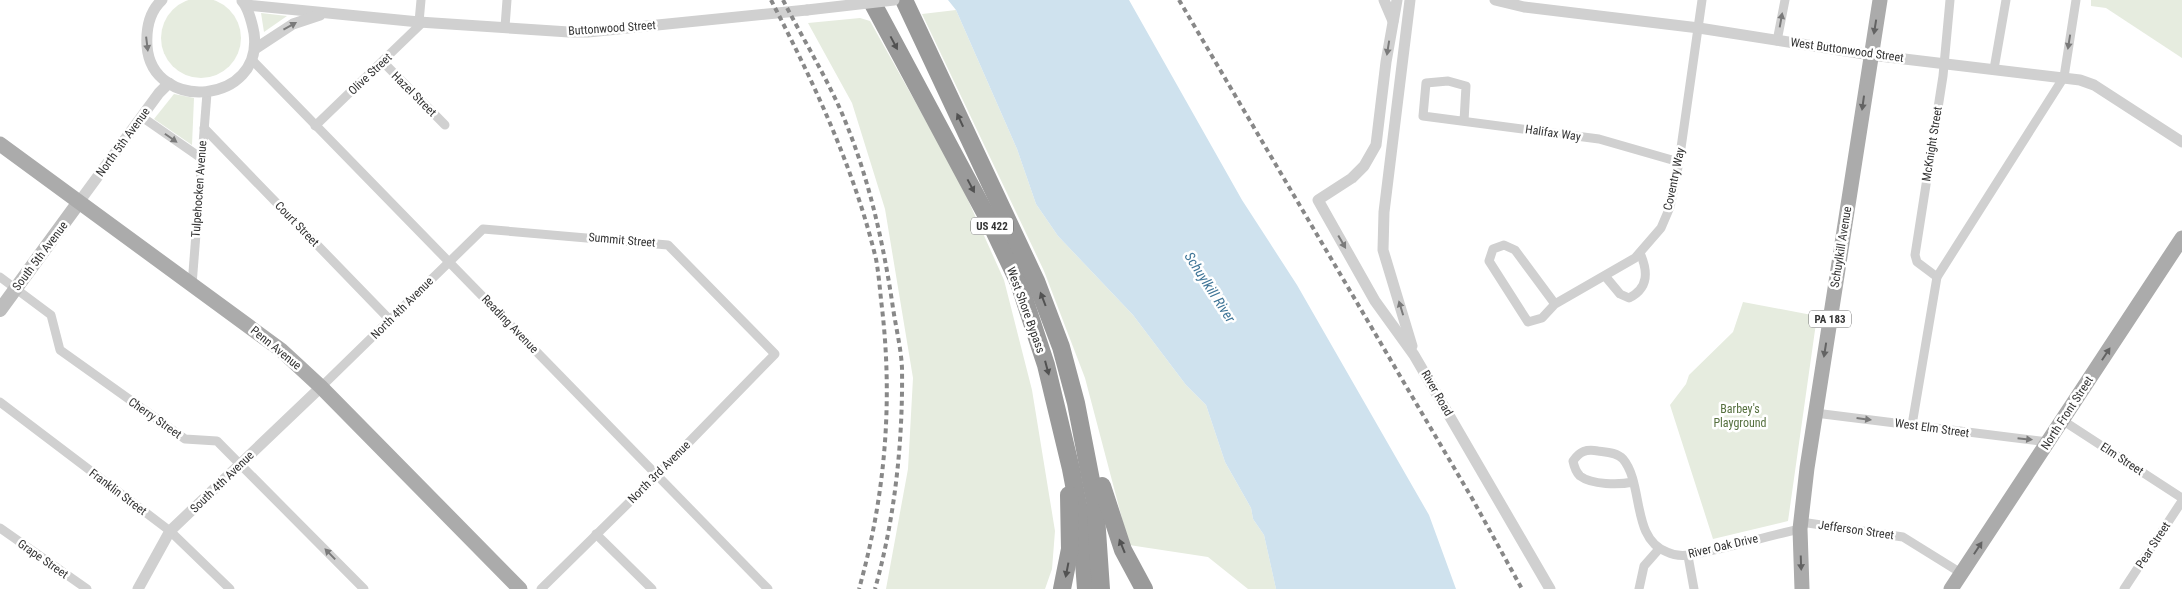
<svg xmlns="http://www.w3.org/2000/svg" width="2182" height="589" viewBox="0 0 2182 589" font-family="'Roboto Condensed',sans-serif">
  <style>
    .green { fill: #e6ecdf }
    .water { fill: #cfe2ee }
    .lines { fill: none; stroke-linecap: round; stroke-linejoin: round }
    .minor { stroke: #d0d0d0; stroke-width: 9 }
    .tertiary { stroke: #d0d0d0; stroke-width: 11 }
    .secondary { stroke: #bdbdbd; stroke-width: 14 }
    .primary { stroke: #ababab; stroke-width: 15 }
    .motorway { stroke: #9a9a9a; stroke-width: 18 }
    .rail { stroke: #888; stroke-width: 4; stroke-dasharray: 5 4; stroke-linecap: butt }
    .tertiary-bridge { stroke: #d0d0d0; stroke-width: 11 }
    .oneway { fill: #7a7a7a }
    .oneway2 { fill: #636363 }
    .oneway3 { fill: #525252 }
    .labels { text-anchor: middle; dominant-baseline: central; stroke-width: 5; stroke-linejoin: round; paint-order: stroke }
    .shield { fill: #fff; stroke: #707070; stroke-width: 1 }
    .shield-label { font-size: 11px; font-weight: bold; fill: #333 }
    .street-label { font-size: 12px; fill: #333; stroke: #fff }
    .park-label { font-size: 12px; fill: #56703f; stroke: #fff }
    .water-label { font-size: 14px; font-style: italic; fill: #3f7597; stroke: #fff }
  </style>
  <rect width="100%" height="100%" fill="#fff"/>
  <g class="green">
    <circle cx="201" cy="38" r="40"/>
    <path d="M 2091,0 L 2182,0 L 2182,58 L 2106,8 L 2091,6 Z"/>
    <path d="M 956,10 L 1017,149 L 1036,204 L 1058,236 L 1133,315 L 1186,385 L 1206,405 L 1225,462 L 1251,508 L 1253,519 L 1264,535 L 1276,589 L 1248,589 L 1208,557 L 1129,545 L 1085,378 L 1044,271 L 922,14 Z"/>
    <path d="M 261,13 L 287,16 L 264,32 Z"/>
    <path d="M 860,18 L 870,21 L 959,180 L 1004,280 L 1032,390 L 1055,531 L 1052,569 L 1045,589 L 886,589 L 908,469 L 913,378 L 885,209 L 852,103 L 808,23 Z"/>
    <path d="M 174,94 L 194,98 L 192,145 L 154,119 Z"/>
    <path d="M 1743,302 L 1817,316 L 1788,521 L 1713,539 L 1670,405 L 1686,384 L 1689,375 L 1733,332 Z"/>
  </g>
  <path class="water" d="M 948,0 L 1129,0 L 1242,200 L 1297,285 L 1429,515 L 1456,589 L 1276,589 L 1264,535 L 1253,519 L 1251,508 L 1225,462 L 1206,405 L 1186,385 L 1133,315 L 1058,236 L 1036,204 L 1017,149 L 956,10 Z"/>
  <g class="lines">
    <g class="minor">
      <path d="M 419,22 L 421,0"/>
      <path d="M 505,27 L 507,0"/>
      <path d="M 1777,41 L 1785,0"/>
      <path d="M 252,60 L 768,589"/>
      <path d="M 383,62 L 445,125"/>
      <path d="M 1994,69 L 2006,0"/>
      <path d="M 142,117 L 201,158"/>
      <path d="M 1464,121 L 1466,86 L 1448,81 L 1426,83 L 1423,116 L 1599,139 L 1679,162"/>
      <path d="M 315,126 L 423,22"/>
      <path d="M 204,128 L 390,320"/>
      <path d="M 1605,276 L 1620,294 L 1629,298 C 1649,288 1648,271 1640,253"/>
      <path d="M 0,277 L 51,315 L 60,350 L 185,439 L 217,441 L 364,589"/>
      <path d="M 1937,277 L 1917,262 L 1915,255 L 1943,76 L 1950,0"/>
      <path d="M 192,285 L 207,93"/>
      <path d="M 1555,304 L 1515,250 L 1504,245 L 1493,249 L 1489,261 L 1528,322 L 1542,318 L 1555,304 L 1635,258 L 1661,228 L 1670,207 L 1679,162 L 1702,0"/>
      <path d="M 321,387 L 483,229 L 668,245 L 775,354 L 657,475 L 541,589"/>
      <path d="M 0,402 L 170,531 L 230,589"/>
      <path d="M 1815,413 L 2048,442"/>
      <path d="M 2062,420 L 2182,498"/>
      <path d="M 1912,425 L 1937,277 L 2064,77 L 2076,0"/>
      <path d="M 1633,482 C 1619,485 1592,485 1580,476 C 1576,472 1574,466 1573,461 C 1580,451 1586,449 1598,451 C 1606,452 1617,452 1623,459 C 1644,484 1631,539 1667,552 C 1673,555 1682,556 1689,555 C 1726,549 1763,537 1800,529"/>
      <path d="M 1801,522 L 1903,537 L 1961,573"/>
      <path d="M 0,528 L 87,589"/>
      <path d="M 596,534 L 652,589"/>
      <path d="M 1688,556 L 1694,589"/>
      <path d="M 1639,589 L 1644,566 L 1659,549"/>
      <path d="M 2124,589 L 2182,501"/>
    </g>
    <g class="tertiary">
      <path d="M 162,0 C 149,12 146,29 147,46 C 152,113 264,105 254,33 C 252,23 249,9 242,1"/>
      <path d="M 1384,0 L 1393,21"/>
      <path d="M 1397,0 L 1386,62 L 1376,145 L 1364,166 L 1352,178 L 1318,200 L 1375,301 L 1414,355 L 1550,589"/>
      <path d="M 1410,0 L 1384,212 L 1383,250 L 1412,346"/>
      <path d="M 1495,0 L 1524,7 L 1699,28 L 1871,55 L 2080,80 L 2094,85 L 2182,142"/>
      <path d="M 246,5 L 419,22 L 569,32 L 588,32 L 807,10"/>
      <path d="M 255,49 L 293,24 L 320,15"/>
      <path d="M 79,202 L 159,93 L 169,83"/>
      <path d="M 138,589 L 170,531 L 321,387"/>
    </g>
    <path class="secondary" d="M 0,310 L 79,202"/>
    <g class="primary">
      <path d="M 0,144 L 281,350 L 321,387 L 520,589"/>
      <path d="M 1802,589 L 1800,529 L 1807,468 L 1880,0"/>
      <path d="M 1951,589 L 2182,238"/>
    </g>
    <g class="motorway">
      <path d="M 871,0 L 990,222 L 1019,283 L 1046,365 L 1071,469 L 1081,521 L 1086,589"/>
      <path d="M 904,0 L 1036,281 L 1061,347 L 1076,403 L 1095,501 L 1101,589"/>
      <path d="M 1102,486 L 1123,550 L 1144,589"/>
      <path d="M 1062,589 L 1070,549 L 1069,495"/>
    </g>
    <g class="rail">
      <path d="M 771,0 C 814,83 854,168 876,259 C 879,275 880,292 882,308 C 893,403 885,497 859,589"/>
      <path d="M 783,0 C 802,37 824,73 841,111 C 868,174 883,240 893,308 C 896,328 901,348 902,368 C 903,441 895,518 875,589"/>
      <path d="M 1179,0 L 1473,500 L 1522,589"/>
    </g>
    <path class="tertiary-bridge" d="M 807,10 L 894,0"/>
  </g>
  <defs><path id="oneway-solid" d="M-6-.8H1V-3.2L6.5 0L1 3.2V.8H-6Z" transform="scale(1.25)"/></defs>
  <g class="oneway">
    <use href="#oneway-solid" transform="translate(1781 20) rotate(-80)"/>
    <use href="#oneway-solid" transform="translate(290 26) rotate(-29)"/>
    <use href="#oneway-solid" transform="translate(2069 42) rotate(99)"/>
    <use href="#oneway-solid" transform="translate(147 44) rotate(83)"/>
    <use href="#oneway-solid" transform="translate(1388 48) rotate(99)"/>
    <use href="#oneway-solid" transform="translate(171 138) rotate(35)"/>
    <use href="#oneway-solid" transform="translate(1342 242) rotate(60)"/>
    <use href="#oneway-solid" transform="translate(1401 308) rotate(-107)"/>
    <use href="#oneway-solid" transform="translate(1864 419) rotate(7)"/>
    <use href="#oneway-solid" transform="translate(2025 439) rotate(6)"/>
    <use href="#oneway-solid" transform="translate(330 554) rotate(-134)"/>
  </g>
  <g class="oneway2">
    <use href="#oneway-solid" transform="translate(1875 27) rotate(99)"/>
    <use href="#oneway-solid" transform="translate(1863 103) rotate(98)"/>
    <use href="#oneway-solid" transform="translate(1825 350) rotate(99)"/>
    <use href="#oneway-solid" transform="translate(2106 354) rotate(-57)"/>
    <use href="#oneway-solid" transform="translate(1978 548) rotate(-57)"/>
    <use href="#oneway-solid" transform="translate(1801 563) rotate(88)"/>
  </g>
  <g class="oneway3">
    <use href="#oneway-solid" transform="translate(894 43) rotate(62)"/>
    <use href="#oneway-solid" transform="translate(960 120) rotate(-115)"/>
    <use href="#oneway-solid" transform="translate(971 186) rotate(62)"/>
    <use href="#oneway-solid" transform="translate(1043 299) rotate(-111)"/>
    <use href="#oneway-solid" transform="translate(1047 368) rotate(75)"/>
    <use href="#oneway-solid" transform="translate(1122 546) rotate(-112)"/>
    <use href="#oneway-solid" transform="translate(1067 570) rotate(101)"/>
  </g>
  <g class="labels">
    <g class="shield">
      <rect x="971" y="217.5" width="42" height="17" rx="4"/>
      <rect x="1809" y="310.5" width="42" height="17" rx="4"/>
    </g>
    <g class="shield-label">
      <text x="992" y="226">US 422</text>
      <text x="1830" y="319">PA 183</text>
    </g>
    <g class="street-label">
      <text transform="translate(612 28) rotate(-4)">Buttonwood Street</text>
      <text transform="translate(1847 50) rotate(8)">West Buttonwood Street</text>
      <text transform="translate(370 74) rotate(-43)">Olive Street</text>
      <text transform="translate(414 94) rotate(45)">Hazel Street</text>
      <text transform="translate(1553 133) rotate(8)">Halifax Way</text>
      <text transform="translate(123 142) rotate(-54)">North 5th Avenue</text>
      <text transform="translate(1932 144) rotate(-81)">McKnight Street</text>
      <text transform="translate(1674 179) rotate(-78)">Coventry Way</text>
      <text transform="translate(199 189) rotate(-86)">Tulpehocken Avenue</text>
      <text transform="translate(297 224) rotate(46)">Court Street</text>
      <text transform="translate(622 240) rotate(5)">Summit Street</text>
      <text transform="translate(1841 247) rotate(-81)">Schuylkill Avenue</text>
      <text transform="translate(40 256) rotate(-53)">South 5th Avenue</text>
      <text transform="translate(402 308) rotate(-45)">North 4th Avenue</text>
      <text transform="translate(1026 310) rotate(70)">West Shore Bypass</text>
      <text transform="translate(510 324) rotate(46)">Reading Avenue</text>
      <text transform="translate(276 348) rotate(39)">Penn Avenue</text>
      <text transform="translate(1437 393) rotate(60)">River Road</text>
      <text transform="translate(2067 413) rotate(-57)">North Front Street</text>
      <text transform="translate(155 418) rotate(35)">Cherry Street</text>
      <text transform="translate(1932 428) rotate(8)">West Elm Street</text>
      <text transform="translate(2122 459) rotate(33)">Elm Street</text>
      <text transform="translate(659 472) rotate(-45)">North 3rd Avenue</text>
      <text transform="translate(222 482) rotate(-44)">South 4th Avenue</text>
      <text transform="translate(118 492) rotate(37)">Franklin Street</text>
      <text transform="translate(1856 530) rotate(8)">Jefferson Street</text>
      <text transform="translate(2153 545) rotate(-57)">Pear Street</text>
      <text transform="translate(1723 546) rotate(-13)">River Oak Drive</text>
      <text transform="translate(43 559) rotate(35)">Grape Street</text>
    </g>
    <g class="park-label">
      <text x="1740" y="409">Barbey's<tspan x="1740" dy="14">Playground</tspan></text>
    </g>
    <g class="water-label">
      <text transform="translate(1210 287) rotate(57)">Schuylkill River</text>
    </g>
  </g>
</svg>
